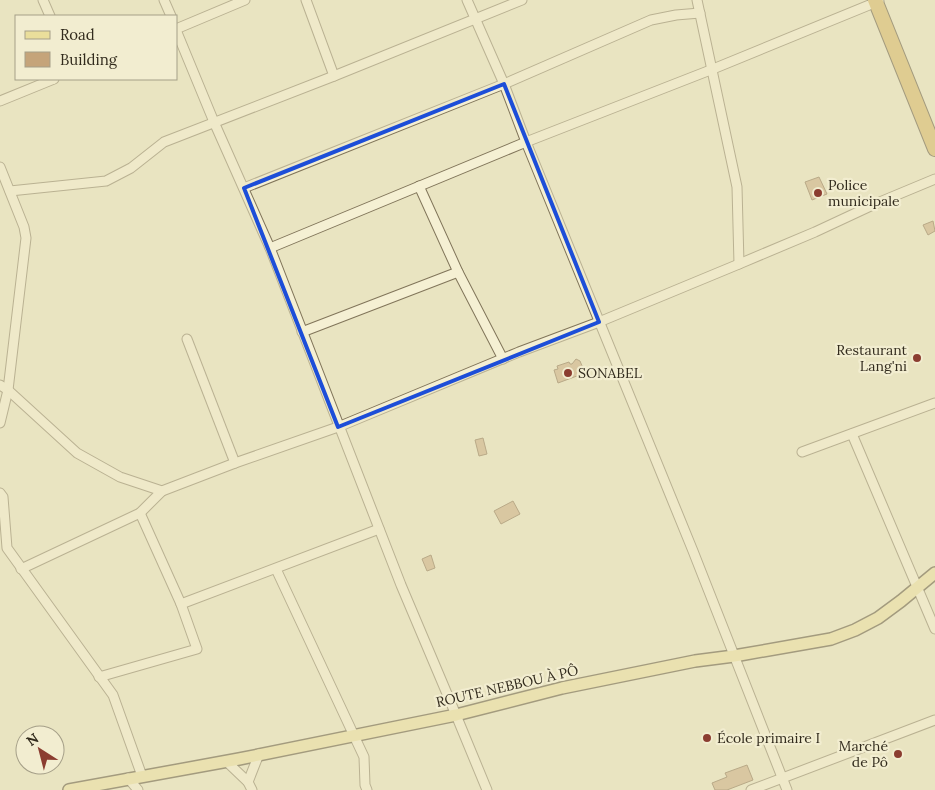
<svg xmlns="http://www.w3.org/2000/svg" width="935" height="790" viewBox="0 0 935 790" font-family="Lora,serif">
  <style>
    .building { fill: #c5a47a; stroke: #7e6342 }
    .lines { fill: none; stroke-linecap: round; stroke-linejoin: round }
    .minor-casing { stroke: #81755a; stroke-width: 11 }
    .major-casing { stroke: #4f432e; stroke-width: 14 }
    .highway-casing { stroke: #4f432e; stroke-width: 16 }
    .minor { stroke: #f5f0d3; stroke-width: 9 }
    .major { stroke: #eade9b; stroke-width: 11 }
    .highway { stroke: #d3af58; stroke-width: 14 }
    .marked { fill: none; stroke: #1d4ed8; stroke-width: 4; stroke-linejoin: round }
    .poi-dot { fill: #8b3d30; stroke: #f2edd0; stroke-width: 2 }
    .labels { text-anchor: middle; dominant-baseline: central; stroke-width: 4.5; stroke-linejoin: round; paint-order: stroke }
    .poi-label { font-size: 14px; fill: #322b1d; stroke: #f2edd0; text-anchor: start }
    .street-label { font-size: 14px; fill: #322b1d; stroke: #f2edd0 }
  </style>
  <rect width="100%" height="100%" fill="#e9e4c1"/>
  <g class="building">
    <path d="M 819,177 L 827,194 L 812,200 L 805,182 Z"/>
    <path d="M 933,221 L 935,231 L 928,235 L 923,225 Z"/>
    <path d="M 576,359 L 580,361 L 585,373 L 558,383 L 554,370 L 558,369 L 557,366 L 569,362 L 570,364 L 572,364 Z"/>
    <path d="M 483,438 L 487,454 L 479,456 L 475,440 Z"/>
    <path d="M 513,501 L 520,514 L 501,524 L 494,511 Z"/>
    <path d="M 431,555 L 435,568 L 427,571 L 422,559 Z"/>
    <path d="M 747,765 L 753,780 L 727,790 L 715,790 L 712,783 L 727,777 L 725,773 Z"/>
  </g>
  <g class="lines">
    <g class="minor-casing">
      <g id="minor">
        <path d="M 43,0 L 50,16"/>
        <path d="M 164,0 L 171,16"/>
        <path d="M 306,0 L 334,76"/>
        <path d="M 467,0 L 504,84 L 526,142 L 693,551 L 787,790"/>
        <path d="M 697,0 L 737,187 L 739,264"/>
        <path d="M 176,29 L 245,0"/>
        <path d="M 176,30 L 214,122 L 270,248 L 401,585 L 456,715 L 487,790"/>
        <path d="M 0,101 L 54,79"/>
        <path d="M 0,167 L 24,227 L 26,238 L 8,390 L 0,423"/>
        <path d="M 419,186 L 458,272 L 503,359"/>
        <path d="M 244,188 L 504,84 L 651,20 L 676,15 L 700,13"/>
        <path d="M 10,191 L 106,181 L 131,168 L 164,142 L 334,76 L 522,0"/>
        <path d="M 270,248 L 526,142 L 713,69 L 879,1"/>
        <path d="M 302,332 L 458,272"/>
        <path d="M 187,339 L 235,463"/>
        <path d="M 0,385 L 8,390 L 77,453 L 120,477 L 162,491 L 235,463 L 338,427 L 519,352 L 599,322 L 739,264 L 815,232 L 875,204 L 935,179"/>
        <path d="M 852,434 L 935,629"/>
        <path d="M 802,452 L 935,403"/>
        <path d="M 0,493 L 3,497 L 7,548 L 113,695 L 142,776"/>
        <path d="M 21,569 L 140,513 L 162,491"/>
        <path d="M 276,569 L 364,757 L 365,785 L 367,790"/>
        <path d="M 181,604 L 379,529"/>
        <path d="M 99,677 L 197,649 L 181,604 L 140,513"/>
        <path d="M 226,761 L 248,782 L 252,790"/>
        <path d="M 128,778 L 138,790"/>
        <path d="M 248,782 L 259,754"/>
        <path d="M 751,790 L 935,720"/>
      </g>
    </g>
    <g class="major-casing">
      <path id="major" d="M 69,790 L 239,759 L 456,715 L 562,688 L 695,661 L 734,656 L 831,639 L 855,630 L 878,618 L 901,601 L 935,573"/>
    </g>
    <g class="highway-casing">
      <path id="highway" d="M 875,0 L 935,149"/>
    </g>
    <use href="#minor" class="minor"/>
    <use href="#major" class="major"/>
    <use href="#highway" class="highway"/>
  </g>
  <path d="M0 0H935V790H0ZM 504,84 L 599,322 L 338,427 L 244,188 Z" fill="#e9e4c1" fill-opacity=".55" fill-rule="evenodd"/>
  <path class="marked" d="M 504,84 L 599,322 L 338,427 L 244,188 Z"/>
  <g class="poi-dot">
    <circle cx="818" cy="193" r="5"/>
    <circle cx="917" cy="358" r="5"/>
    <circle cx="568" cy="373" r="5"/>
    <circle cx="707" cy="738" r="5"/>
    <circle cx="898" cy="754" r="5"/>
  </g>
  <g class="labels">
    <g class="poi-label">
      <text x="828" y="185">Police<tspan x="828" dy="16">municipale</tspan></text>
      <text x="907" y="350" text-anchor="end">Restaurant<tspan x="907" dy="16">Lang'ni</tspan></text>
      <text x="578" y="373">SONABEL</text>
      <text x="717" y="738">École primaire I</text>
      <text x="888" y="746" text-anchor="end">Marché<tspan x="888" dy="16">de Pô</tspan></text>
    </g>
    <g class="street-label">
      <text transform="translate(507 686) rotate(-13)">ROUTE NEBBOU À PÔ</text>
    </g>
  </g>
  <rect x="15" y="15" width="162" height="65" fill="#f2edd0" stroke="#a59f88"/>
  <rect x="25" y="31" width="25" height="8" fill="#eade9b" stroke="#a59f88"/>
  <text x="60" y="40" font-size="15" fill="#322b1d">Road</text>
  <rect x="25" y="52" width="25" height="15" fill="#c5a47a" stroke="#a59f88"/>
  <text x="60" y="65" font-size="15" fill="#322b1d">Building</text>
  <g transform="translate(40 750) rotate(324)"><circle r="24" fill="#f2edd0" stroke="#a59f88"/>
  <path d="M0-4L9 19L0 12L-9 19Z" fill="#8b3d30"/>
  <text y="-8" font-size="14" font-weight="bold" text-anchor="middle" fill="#322b1d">N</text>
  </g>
</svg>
